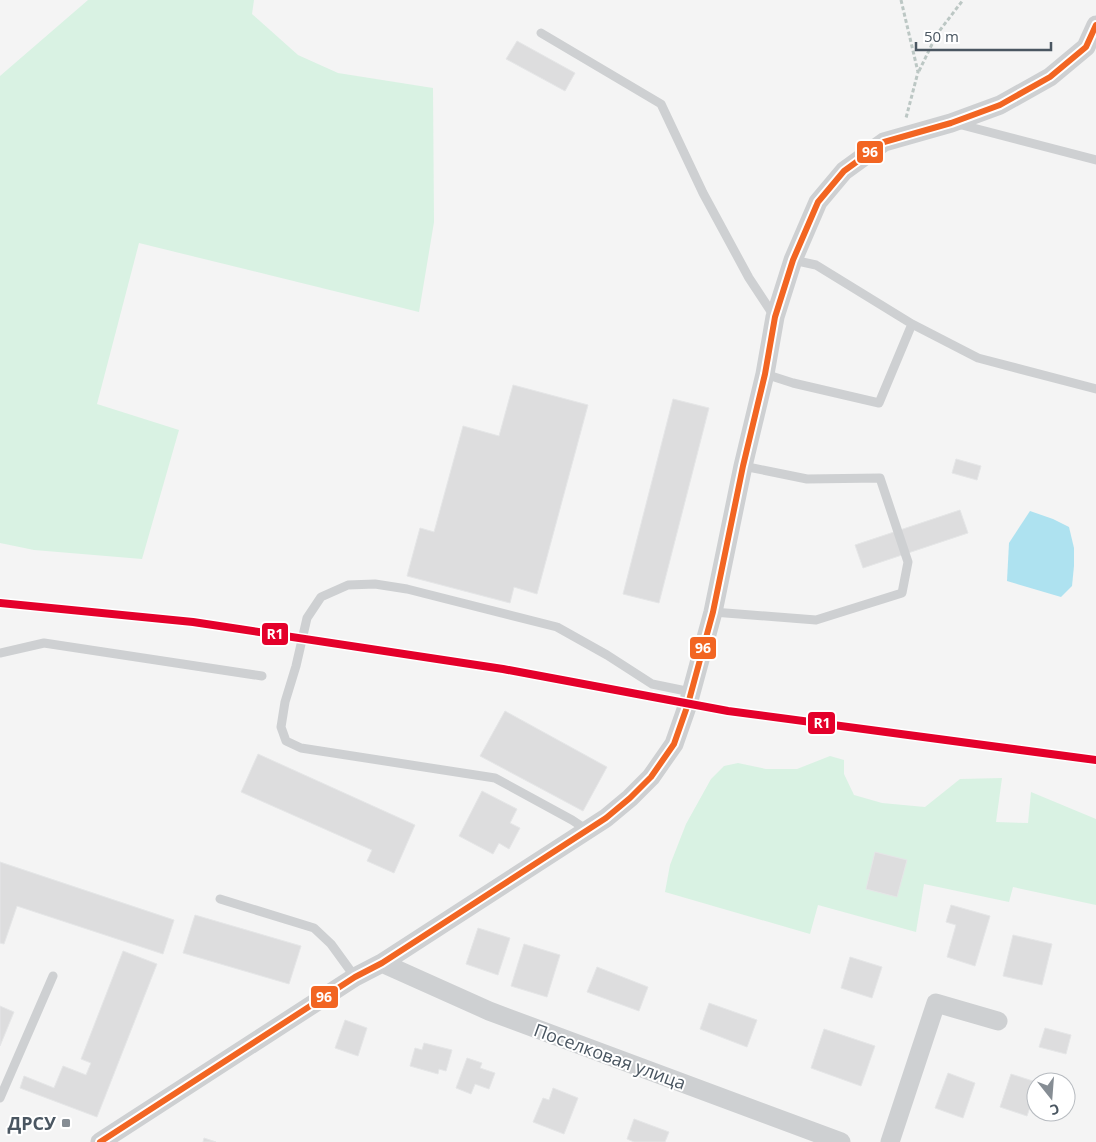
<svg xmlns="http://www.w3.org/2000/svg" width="1096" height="1142" font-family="'Open Sans',sans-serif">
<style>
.green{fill:#d9f2e3}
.water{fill:#aee2f0}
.building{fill:#ddddde;stroke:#e5e6e7}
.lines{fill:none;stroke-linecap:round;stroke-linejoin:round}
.path{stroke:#bcc7c4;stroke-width:3;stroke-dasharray:4 2.5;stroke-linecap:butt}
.lane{stroke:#ced0d2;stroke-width:9}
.street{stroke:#ced0d2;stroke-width:19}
.bus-1-casing{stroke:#fff;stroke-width:10}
.bus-1{stroke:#f26522;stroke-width:6}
.rail-1-casing{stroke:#fff;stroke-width:11}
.rail-1{stroke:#e4002b;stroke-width:8}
.poi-dot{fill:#868d94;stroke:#fff;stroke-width:2}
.labels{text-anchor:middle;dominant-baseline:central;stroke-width:4;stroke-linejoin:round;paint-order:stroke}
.street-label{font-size:18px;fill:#4a5661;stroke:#fff}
.poi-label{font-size:18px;font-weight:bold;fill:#4a5661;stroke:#fff;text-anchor:end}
.line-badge{stroke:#fff;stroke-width:2}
.badge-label{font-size:14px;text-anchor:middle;font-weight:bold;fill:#fff}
</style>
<rect width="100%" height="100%" fill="#f4f4f4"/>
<path class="green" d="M 88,0 L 254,0 L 252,14 L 298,55 L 338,73 L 433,88 L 434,222 L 419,312 L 139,243 L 97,404 L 179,430 L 142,559 L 34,550 L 0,543 L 0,76 Z
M 830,756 L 844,760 L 844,774 L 854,795 L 882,803 L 925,807 L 960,779 L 1002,778 L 996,822 L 1028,823 L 1031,792 L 1096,819 L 1096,905 L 1013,887 L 1009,902 L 924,884 L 916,932 L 818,905 L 810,934 L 665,892 L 670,865 L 686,824 L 711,779 L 724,766 L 738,763 L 766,769 L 797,769 Z"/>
<path class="water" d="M 1030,511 L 1053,519 L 1069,527 L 1074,548 L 1074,566 L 1072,586 L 1061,597 L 1007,581 L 1009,543 Z"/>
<path class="building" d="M 517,41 L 575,73 L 565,91 L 506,59 Z
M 513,385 L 588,405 L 537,594 L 514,587 L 510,603 L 407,576 L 420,528 L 434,532 L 463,426 L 499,436 Z
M 673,399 L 709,408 L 659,603 L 623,594 Z
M 956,459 L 981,466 L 977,480 L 952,473 Z
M 960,510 L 968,533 L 863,568 L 855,545 Z
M 505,711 L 607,767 L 583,811 L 480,756 Z
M 258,754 L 415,825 L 394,873 L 367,861 L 372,850 L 241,792 Z
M 482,791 L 517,809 L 510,823 L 520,828 L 509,849 L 499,843 L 493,854 L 459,836 Z
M 875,852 L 907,860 L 897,897 L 866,889 Z
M 0,862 L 174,920 L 163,954 L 17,906 L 4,944 L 0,943 Z
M 951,905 L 990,916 L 975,966 L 947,957 L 956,925 L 946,922 Z
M 195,915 L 301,946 L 289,984 L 183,953 Z
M 478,928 L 510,938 L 498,975 L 466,964 Z
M 1013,935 L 1052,944 L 1042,985 L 1003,976 Z
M 524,944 L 560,955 L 547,997 L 511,986 Z
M 123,951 L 157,964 L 97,1117 L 20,1088 L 24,1076 L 54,1088 L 63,1066 L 86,1075 L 91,1063 L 81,1059 Z
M 850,957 L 882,967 L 872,998 L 841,988 Z
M 597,967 L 648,987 L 639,1011 L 587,992 Z
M 709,1003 L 757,1020 L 747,1047 L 700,1029 Z
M 0,1006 L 14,1012 L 0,1046 Z
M 345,1020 L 367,1028 L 358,1056 L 335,1048 Z
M 1045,1028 L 1071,1035 L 1066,1054 L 1039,1047 Z
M 824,1029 L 875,1046 L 861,1086 L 811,1068 Z
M 424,1043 L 452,1050 L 446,1071 L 439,1069 L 438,1074 L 410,1066 L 415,1048 L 422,1050 Z
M 467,1058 L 482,1063 L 480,1068 L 495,1073 L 489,1089 L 475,1084 L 471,1094 L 456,1088 Z
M 948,1073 L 975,1083 L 963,1118 L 935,1108 Z
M 1011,1074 L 1036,1082 L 1036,1089 L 1027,1116 L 1000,1107 Z
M 553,1088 L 578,1098 L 564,1134 L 533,1122 L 543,1098 L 549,1100 Z
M 634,1119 L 669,1132 L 665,1142 L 634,1142 L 627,1139 Z
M 204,1138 L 216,1142 L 203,1142 Z"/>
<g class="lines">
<path class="path" d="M 901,0 L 918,72 L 906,118
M 919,71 L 937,34 L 963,0"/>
<path class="lane" d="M 541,33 L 661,104 L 703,193 L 749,278 L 774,316
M 958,124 L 1096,160
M 912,324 L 978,358 L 1096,389
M 765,374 L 793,383 L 879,403 L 912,324 L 816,265 L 793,260
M 713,612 L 816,620 L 902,593 L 908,562 L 880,478 L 807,479 L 743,466
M 0,653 L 44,643 L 262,676
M 587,830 L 572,820 L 495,778 L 301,748 L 286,741 L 281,727 L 285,702 L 296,666 L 307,618 L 321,597 L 348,585 L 375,584 L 407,589 L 557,627 L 607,655 L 652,684 L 691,692
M 220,899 L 314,928 L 331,944 L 355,977
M 0,1098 L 53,976"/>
<path class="street" d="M 382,963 L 489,1011 L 841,1142
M 100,1142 L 355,977 L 382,963 L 606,818 L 630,798 L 651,777 L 674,744 L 688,704 L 713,612 L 743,466 L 765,374 L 775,317 L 793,260 L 818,202 L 844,171 L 884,142 L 951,123 L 1000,105 L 1050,77 L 1086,47 L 1096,25
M 890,1142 L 936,1003 L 998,1021"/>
<g class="bus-1-casing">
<path id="bus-1" d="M 100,1142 L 355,977 L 382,963 L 606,818 L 630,798 L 651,777 L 674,744 L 688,704 L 713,612 L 743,466 L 765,374 L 775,317 L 793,260 L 818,202 L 844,171 L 884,142 L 951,123 L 1000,105 L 1050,77 L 1086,47 L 1096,25"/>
</g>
<use href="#bus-1" class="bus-1"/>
<g class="rail-1-casing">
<path id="rail-1" d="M 0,603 L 193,622 L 503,669 L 728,711 L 1096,760"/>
</g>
<use href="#rail-1" class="rail-1"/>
</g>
<rect class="poi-dot" x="61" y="1118" width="10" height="10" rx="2.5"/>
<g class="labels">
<g class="street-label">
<text transform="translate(610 1056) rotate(20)">Поселковая улица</text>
</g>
<g class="poi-label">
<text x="56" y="1123">ДРСУ</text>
</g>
</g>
<g class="line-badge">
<rect x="856" y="140" width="28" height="24" rx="5" fill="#f26522"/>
<rect x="261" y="622" width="28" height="24" rx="5" fill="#e4002b"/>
<rect x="689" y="636" width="28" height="24" rx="5" fill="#f26522"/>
<rect x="807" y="711" width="29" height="24" rx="5" fill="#e4002b"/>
<rect x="310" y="985" width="29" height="24" rx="5" fill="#f26522"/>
</g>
<g class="badge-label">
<text x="870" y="157">96</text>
<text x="275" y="639">R1</text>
<text x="703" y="653">96</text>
<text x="822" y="728">R1</text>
<text x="324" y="1002">96</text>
</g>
<g transform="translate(1051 1097) rotate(163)"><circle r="24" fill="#ffffff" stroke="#b7bbc0"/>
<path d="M0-4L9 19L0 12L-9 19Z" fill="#868d94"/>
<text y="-8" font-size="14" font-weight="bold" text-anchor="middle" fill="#4a5661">С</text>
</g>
<path d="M916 42v8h135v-8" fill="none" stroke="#4a5661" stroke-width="2.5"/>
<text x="924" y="42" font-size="15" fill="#4a5661" stroke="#ffffff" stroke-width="4" paint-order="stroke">50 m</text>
</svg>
